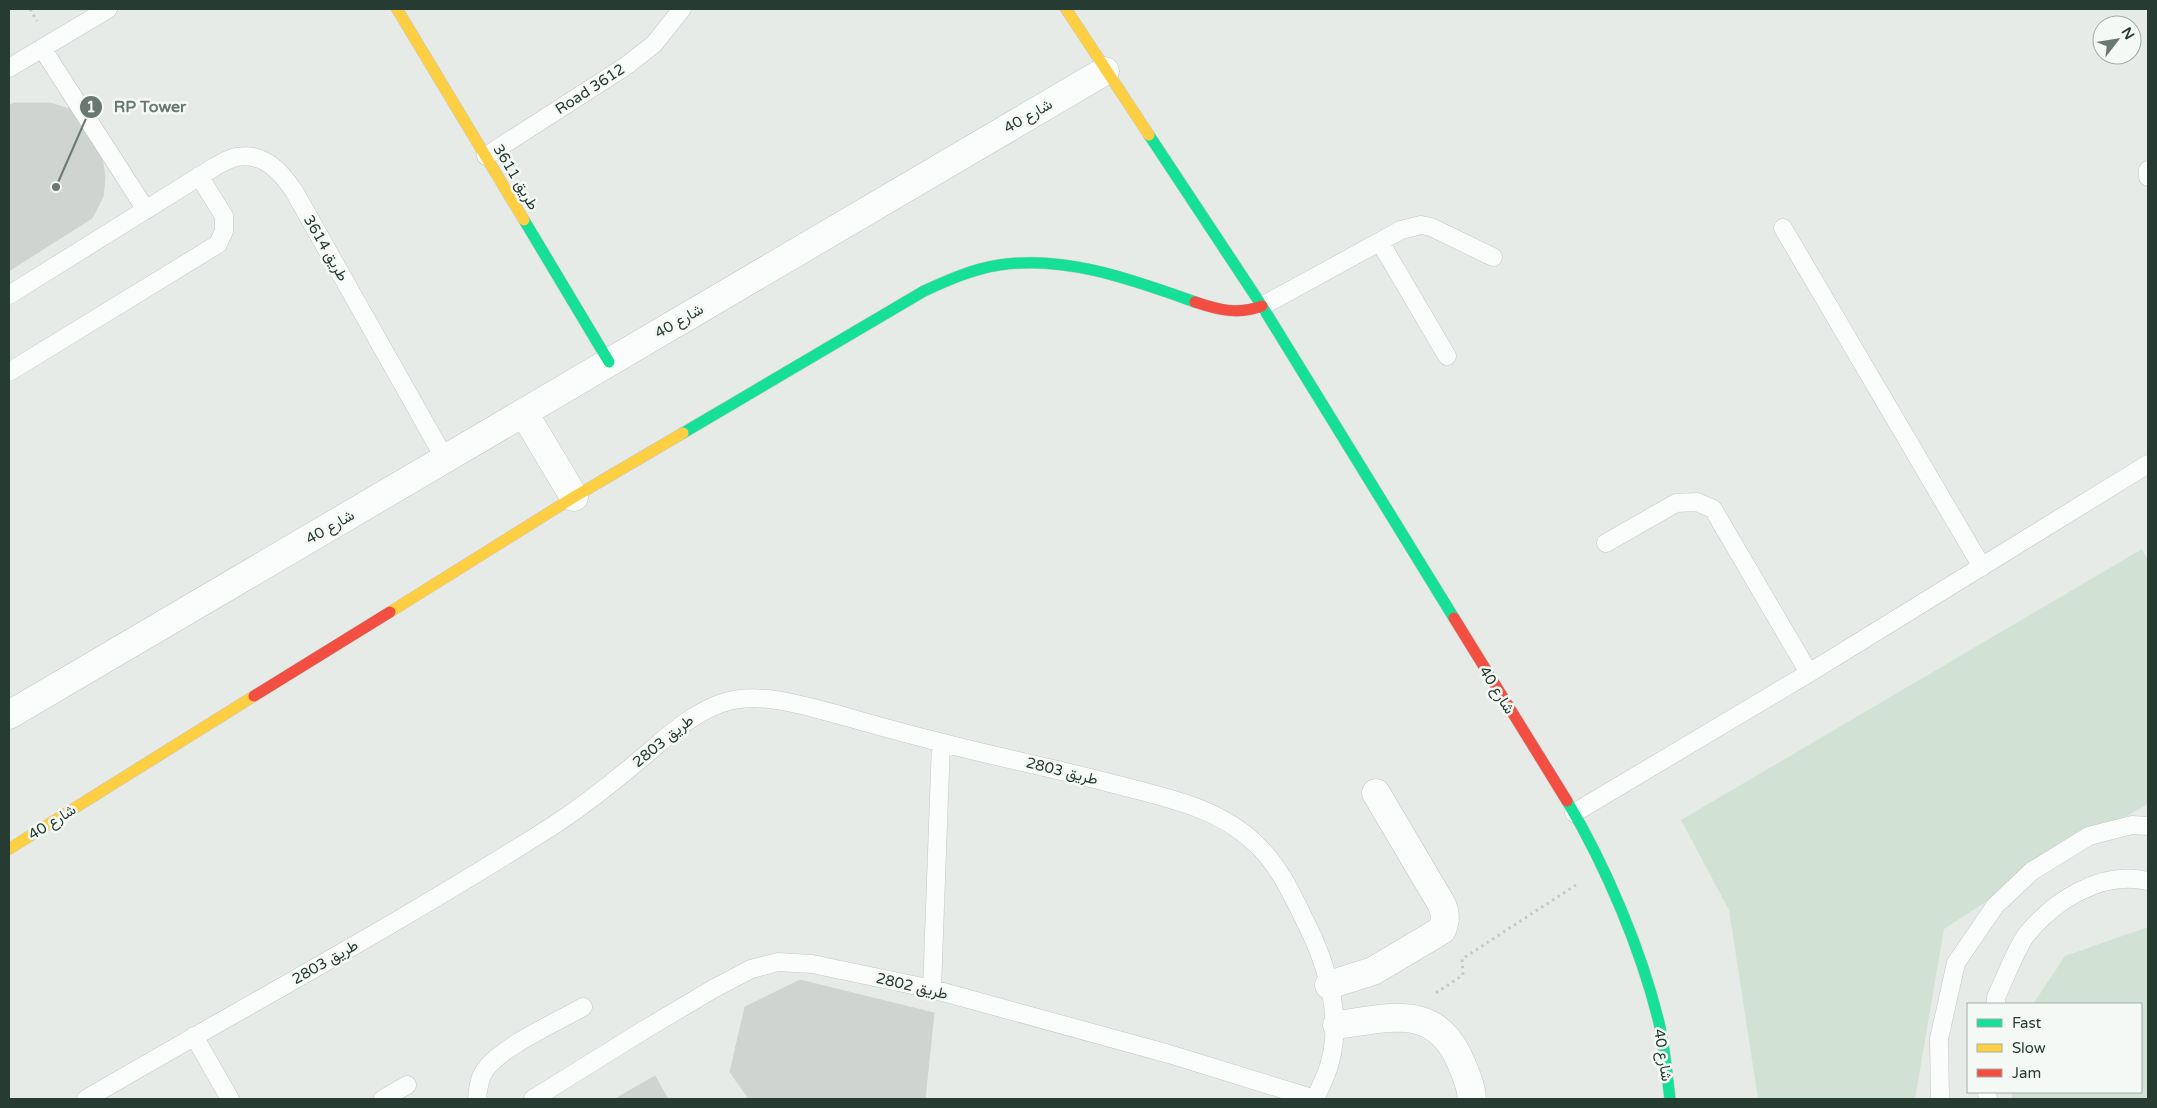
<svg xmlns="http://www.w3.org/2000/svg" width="2157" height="1108" font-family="'Varela Round',Vazirmatn,sans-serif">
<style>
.green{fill:#d1e2d4}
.building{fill:#cfd4d1;stroke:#cfd4d1}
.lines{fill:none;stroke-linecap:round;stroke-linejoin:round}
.lane-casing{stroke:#c3c8c5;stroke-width:19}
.street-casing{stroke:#c3c8c5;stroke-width:29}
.fast-casing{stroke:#c3c9c6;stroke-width:12}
.slow-casing{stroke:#c3c9c6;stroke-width:12}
.jam-casing{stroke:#c3c9c6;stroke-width:12}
.path{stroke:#c3cac6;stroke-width:3;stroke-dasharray:2.5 4;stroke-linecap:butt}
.lane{stroke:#fbfcfc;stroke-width:18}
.street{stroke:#fbfcfc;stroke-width:28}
.fast{stroke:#16e098;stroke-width:11}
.slow{stroke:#ffcf43;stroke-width:11}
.jam{stroke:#f24e42;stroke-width:11}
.labels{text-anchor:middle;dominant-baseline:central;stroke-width:5;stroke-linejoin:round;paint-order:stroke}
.street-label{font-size:15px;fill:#263c33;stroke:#f5f9f6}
.leader{fill:none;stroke:#697972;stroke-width:2}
.callout-dot{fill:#697972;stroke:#f5f9f6;stroke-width:2}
.mark-label{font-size:15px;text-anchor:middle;font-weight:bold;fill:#fff}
.callout-label{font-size:16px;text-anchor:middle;font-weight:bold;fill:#697972;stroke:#f5f9f6;stroke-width:5;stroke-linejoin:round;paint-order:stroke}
</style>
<rect width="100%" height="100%" fill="#e6ebe8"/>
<path class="green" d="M 2142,549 L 2148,560 L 2148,804 L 2069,848 L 1944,929 L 1915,1099 L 1758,1099 L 1729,910 L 1681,820 Z
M 2148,927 L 2148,1099 L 2012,1099 L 2012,1092 L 2141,1092 L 2141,1004 L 2033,1004 L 2065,956 Z"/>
<path class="building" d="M 14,103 L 50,103 L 73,110 L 102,156 L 105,178 L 103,197 L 92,218 L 9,271 L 9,106 Z
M 800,980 L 934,1013 L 925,1099 L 749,1099 L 730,1072 L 745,1007 Z
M 655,1076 L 668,1099 L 615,1099 Z"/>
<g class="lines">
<g class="lane-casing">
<path id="lane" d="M 42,48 L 146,210
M 9,68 L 108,9
M 486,156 L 626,66 L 654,44 L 682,9
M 2148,170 L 2148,177
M 1783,228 L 1982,567
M 1380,242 L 1447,356
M 9,295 L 216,166 C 222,163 230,158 237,157 C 264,152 281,172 294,191 L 445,459
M 1262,306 L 1401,230 L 1421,225 L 1431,227 L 1493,257
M 9,372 L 218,244 L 224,231 L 224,216 L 199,176
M 1606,543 L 1676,503 L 1697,502 L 1713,509 L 1809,673
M 1574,813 L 1809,673 L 2148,464
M 932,989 L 941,743
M 1996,1004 L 1996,997 C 2004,981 2017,946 2027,934 C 2055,900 2102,870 2148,881
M 194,1036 L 230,1099
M 1987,1092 L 1988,1099
M 86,1099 C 242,1008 402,922 554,825 C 583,806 611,784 637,762 C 664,740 688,715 722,703 C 761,690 808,707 847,717 C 877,726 908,734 939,742 C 996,757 1053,768 1110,783 C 1164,797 1222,807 1261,849 C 1283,872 1296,903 1310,931 C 1329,972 1342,1018 1330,1062 C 1327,1075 1320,1087 1315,1099
M 383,1099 L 407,1085
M 477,1099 C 478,1089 479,1078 485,1070 C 502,1046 557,1022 583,1007
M 533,1099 L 644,1030 L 713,989 L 751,969 L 778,962 L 812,964 L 932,989 L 1169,1054 L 1315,1099
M 1940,1099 L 1939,1039 L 1956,963 L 1995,906 L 2032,871 L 2089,836 L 2132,825 L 2148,826"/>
</g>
<g class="street-casing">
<path id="street" d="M 524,413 L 574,497
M 9,715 L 1105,71
M 1329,985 L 1373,971 L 1442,930 C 1446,919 1446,913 1441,903 L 1376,793
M 1337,1025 C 1385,1019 1432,1002 1458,1056 C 1464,1069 1471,1084 1472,1099"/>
</g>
<g class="fast-casing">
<path id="fast" d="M 1149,135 L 1262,306 L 1454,618
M 524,220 L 609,362
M 683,433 L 924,291 C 948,280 973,269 999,265 C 1066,255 1133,280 1195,302
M 1567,801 C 1606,866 1643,954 1660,1027 C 1665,1051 1667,1075 1670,1099"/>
</g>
<g class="slow-casing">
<path id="slow" d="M 397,9 L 524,220
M 1066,9 L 1149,135
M 390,612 L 574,497 L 683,433
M 9,849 L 254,696"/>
</g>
<g class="jam-casing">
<path id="jam" d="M 1195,302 C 1219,310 1238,315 1262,306
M 1454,618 L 1567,801
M 254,696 L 390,612"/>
</g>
<path class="path" d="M 30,9 L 37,21
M 1436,993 L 1463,975 L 1462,959 L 1576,885"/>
<use href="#lane" class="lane"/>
<use href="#street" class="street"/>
<use href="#fast" class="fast"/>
<use href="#slow" class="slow"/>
<use href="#jam" class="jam"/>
</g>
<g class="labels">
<g class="street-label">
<text transform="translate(590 89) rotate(-33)">Road 3612</text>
<text transform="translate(1028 116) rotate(-30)">شارع 40</text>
<text transform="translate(516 177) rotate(59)">طريق 3611</text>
<text transform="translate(326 248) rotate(60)">طريق 3614</text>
<text transform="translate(679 321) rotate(-30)">شارع 40</text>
<text transform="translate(330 527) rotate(-30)">شارع 40</text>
<text transform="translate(1497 690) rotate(58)">شارع 40</text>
<text transform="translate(663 741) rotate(-39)">طريق 2803</text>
<text transform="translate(1062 771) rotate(14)">طريق 2803</text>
<text transform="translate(52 822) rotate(-32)">شارع 40</text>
<text transform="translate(325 962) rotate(-30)">طريق 2803</text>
<text transform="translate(912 986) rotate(13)">طريق 2802</text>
<text transform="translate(1663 1055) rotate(81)">شارع 40</text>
</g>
</g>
<path class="leader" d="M56 187L91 107"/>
<g class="callout-dot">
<circle cx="56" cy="187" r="5"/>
<circle cx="91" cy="107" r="12"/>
</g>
<g class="mark-label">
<text x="91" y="112">1</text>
</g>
<g class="callout-label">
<text x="150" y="112">RP Tower</text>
</g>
<rect width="2157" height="1108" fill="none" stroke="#263c33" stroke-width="20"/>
<rect x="1967" y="1003" width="175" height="90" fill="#f5f9f6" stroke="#a2ada8"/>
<rect x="1977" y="1019" width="25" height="8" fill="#16e098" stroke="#a2ada8"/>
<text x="2012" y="1028" font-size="15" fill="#263c33">Fast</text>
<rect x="1977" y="1044" width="25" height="8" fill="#ffcf43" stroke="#a2ada8"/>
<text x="2012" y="1053" font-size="15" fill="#263c33">Slow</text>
<rect x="1977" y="1069" width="25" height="8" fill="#f24e42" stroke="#a2ada8"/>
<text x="2012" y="1078" font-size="15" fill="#263c33">Jam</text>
<g transform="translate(2117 40) rotate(59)"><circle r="24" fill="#f5f9f6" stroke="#a2ada8"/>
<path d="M0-4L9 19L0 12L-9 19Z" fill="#697972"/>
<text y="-8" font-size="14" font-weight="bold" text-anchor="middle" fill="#263c33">N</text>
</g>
</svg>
